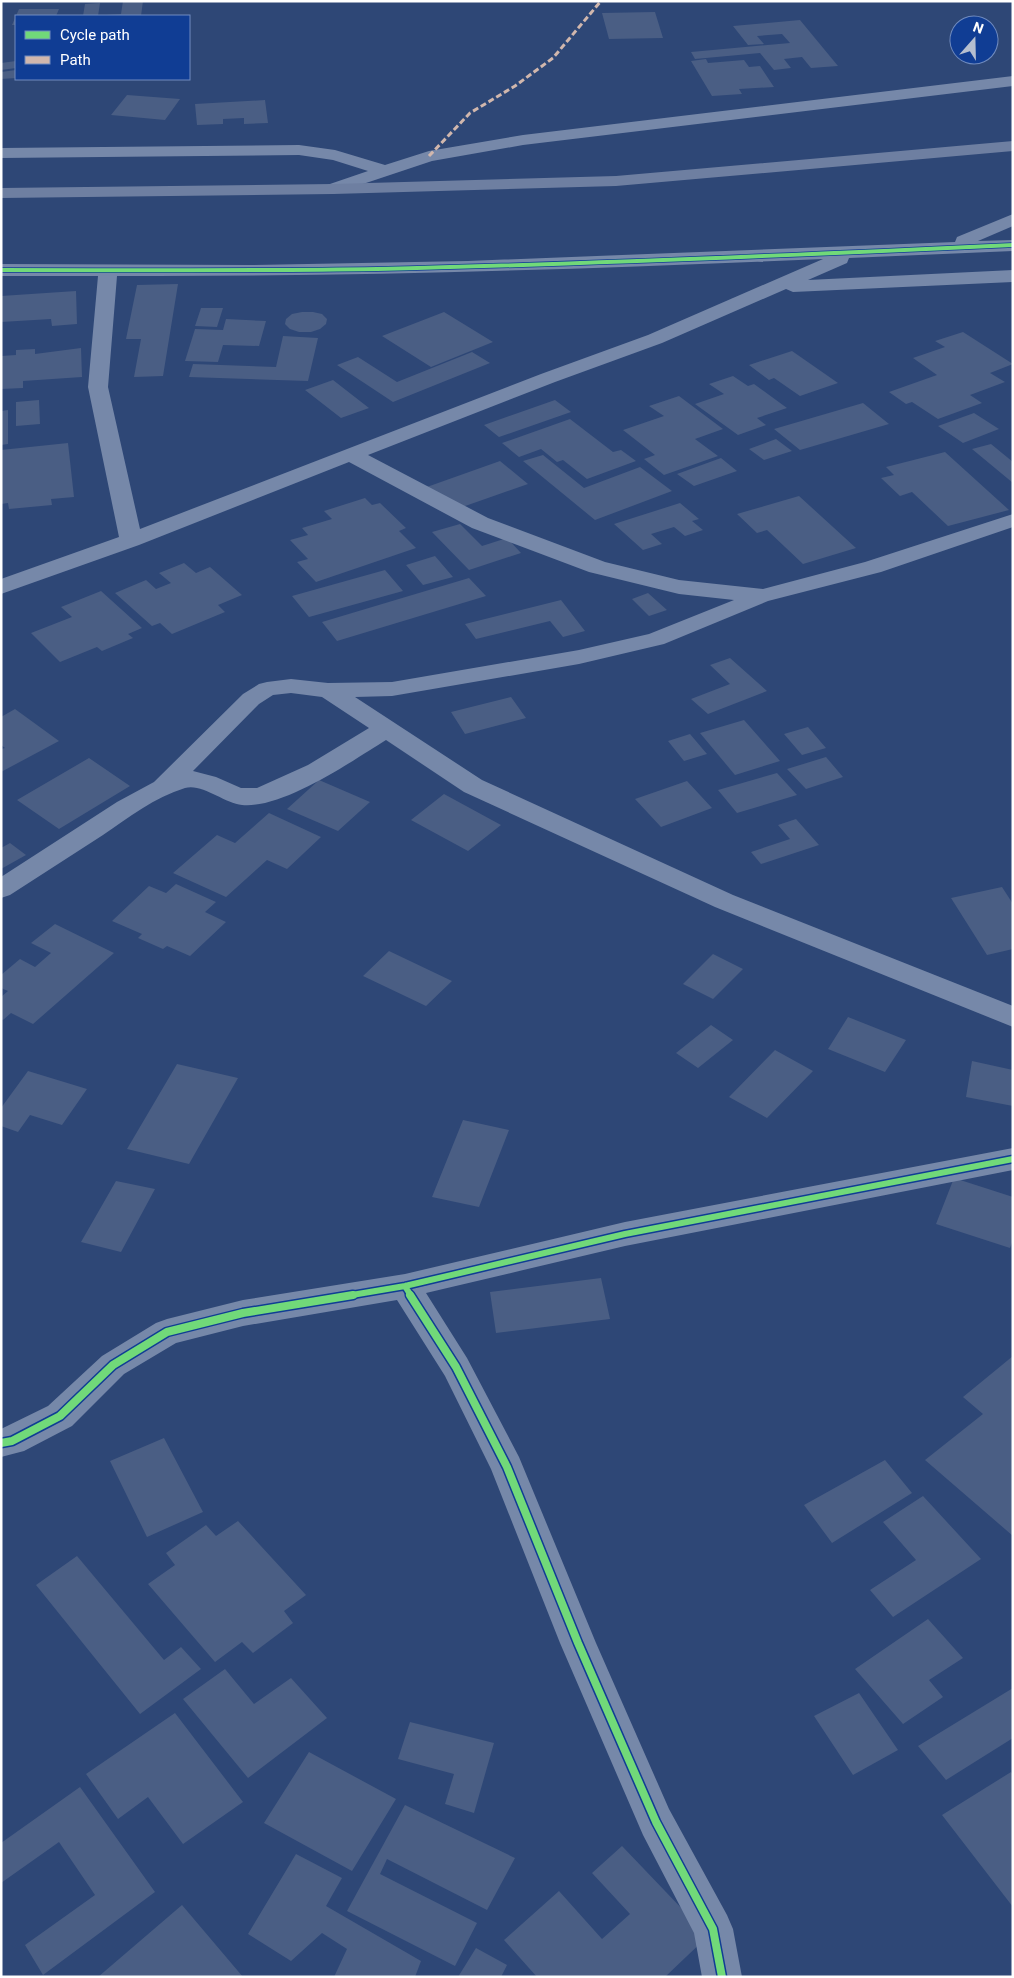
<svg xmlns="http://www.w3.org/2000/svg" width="1014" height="1978" font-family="Roboto,sans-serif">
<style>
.building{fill:#4a5e84}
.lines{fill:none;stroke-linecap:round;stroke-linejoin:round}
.minor{fill:#7688a9;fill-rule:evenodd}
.highway{fill:#6e7fa1;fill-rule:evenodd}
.quiet{stroke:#d1b7ad;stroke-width:3;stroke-dasharray:6 3;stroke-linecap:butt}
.cycleway-far2-casing{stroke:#103d94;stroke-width:5.5}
.cycleway-far1-casing{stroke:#103d94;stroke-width:9}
.cycleway-casing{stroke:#103d94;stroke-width:11}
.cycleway-far2{stroke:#71d979;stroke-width:4}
.cycleway-far1{stroke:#71d979;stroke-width:6}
.cycleway{stroke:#71d979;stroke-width:8}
</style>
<rect width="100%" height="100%" fill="#2e4776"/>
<path class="building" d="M 123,1 L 143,1 L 141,16 L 106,16 L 106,15 L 121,14 Z
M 100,3 L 98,16 L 83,16 L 85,4 Z
M 19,9 L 59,9 L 56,16 L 16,16 L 16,25 L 12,25 Z
M 655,12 L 663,38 L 609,39 L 602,13 Z
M 800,20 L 838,66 L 811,68 L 802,57 L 784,59 L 791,68 L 774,70 L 760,53 L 695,59 L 691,52 L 790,43 L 782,34 L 757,36 L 764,44 L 748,45 L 733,26 Z
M 706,59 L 708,63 L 744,60 L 749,67 L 760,66 L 774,87 L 739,89 L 742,94 L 712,96 L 691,61 Z
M 16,61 L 16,68 L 1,70 L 1,63 Z
M 16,70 L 16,78 L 1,79 L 1,72 Z
M 127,95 L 180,99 L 165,120 L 111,115 Z
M 265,100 L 268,123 L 244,124 L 244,118 L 223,119 L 223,124 L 197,125 L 195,104 Z
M 178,284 L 163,376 L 134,377 L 141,339 L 126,339 L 137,285 Z
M 76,291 L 77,324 L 52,326 L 51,319 L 1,322 L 1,296 Z
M 201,308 L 223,308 L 217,327 L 195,326 Z
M 302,312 L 313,312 L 322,314 L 327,319 L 326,324 L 320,329 L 311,332 L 299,332 L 290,329 L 285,324 L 286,319 L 292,314 Z
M 444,312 L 493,342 L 431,367 L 382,336 Z
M 226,319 L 266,321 L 259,346 L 223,345 L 218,362 L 185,361 L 195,329 L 223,330 Z
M 963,332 L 1013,364 L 990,373 L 1005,382 L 970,395 L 982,403 L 938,419 L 912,402 L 906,404 L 889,392 L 937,375 L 913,358 L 945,347 L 935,341 Z
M 283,336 L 318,338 L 308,381 L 189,377 L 193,364 L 276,367 Z
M 81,348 L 82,377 L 23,381 L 23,388 L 1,389 L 1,356 L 16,355 L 16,350 L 35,349 L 35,354 Z
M 792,351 L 838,383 L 800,396 L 774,378 L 769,380 L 749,365 Z
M 472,352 L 490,363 L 393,402 L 337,365 L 358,357 L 397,382 Z
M 733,376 L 748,386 L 754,384 L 787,408 L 757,418 L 766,425 L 738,435 L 695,404 L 724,394 L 709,384 Z
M 333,380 L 369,408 L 341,418 L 305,390 Z
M 679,396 L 723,429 L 695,439 L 718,456 L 664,475 L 644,459 L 655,455 L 623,430 L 664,416 L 649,406 Z
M 39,400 L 40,424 L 16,426 L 16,402 Z
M 555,400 L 571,412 L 499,437 L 484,425 Z
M 863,403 L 889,424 L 800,450 L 774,429 Z
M 8,410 L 8,444 L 1,445 L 1,411 Z
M 974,413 L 999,429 L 963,443 L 938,426 Z
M 570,419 L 613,452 L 621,450 L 636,461 L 587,479 L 563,460 L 557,462 L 541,449 L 519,457 L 502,443 Z
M 776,439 L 792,451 L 764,460 L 749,449 Z
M 68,443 L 74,497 L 51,499 L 52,505 L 9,509 L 8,503 L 1,504 L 1,450 Z
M 991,444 L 1013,462 L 1013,483 L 972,449 Z
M 945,452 L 1009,510 L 948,526 L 912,492 L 900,496 L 881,478 L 894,475 L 886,467 Z
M 543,455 L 584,488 L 640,467 L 672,491 L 595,520 L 523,461 Z
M 721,458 L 737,471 L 694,486 L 677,474 Z
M 500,461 L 528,484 L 451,511 L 424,488 Z
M 799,496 L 856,548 L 803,564 L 767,530 L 757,533 L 737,514 Z
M 365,498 L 372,505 L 380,503 L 406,528 L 399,531 L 416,548 L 316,582 L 297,562 L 308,559 L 290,540 L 308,535 L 302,528 L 332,519 L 324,511 Z
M 680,503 L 699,519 L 692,521 L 703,530 L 685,536 L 674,527 L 651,534 L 662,544 L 643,550 L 614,524 Z
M 460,524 L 482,546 L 507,538 L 521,553 L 469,570 L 432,532 Z
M 435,556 L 453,577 L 423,585 L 406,565 Z
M 184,563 L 196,573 L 210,567 L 242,595 L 218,605 L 225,612 L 172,634 L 160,623 L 152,626 L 115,593 L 146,580 L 156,589 L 171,583 L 159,573 Z
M 385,570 L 403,591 L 309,617 L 292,596 Z
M 469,578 L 486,596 L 337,641 L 322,622 Z
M 101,591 L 142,628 L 128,634 L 133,638 L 102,651 L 97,647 L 60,662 L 31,633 L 72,617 L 61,607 Z
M 648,593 L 667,610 L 649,616 L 632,599 Z
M 561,600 L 585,631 L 563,637 L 550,621 L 476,639 L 465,624 Z
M 730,658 L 767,691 L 708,714 L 691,699 L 730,684 L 710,665 Z
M 511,697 L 526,718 L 465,734 L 451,712 Z
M 15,709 L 59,741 L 1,772 L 1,749 L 5,748 L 1,745 L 1,717 Z
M 744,720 L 780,761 L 735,775 L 700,733 Z
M 808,727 L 826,748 L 802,755 L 784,734 Z
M 690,734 L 707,754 L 684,761 L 668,741 Z
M 826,757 L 843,777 L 806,789 L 787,769 Z
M 89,758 L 130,786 L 59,829 L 17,800 Z
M 777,773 L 797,795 L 737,813 L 718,790 Z
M 319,780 L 370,802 L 338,831 L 287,809 Z
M 687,781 L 712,808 L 661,827 L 635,799 Z
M 444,794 L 501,825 L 468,851 L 411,820 Z
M 269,813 L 321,837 L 287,869 L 267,860 L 226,897 L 173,873 L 217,835 L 235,843 Z
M 796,819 L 819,845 L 761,864 L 751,852 L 790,839 L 778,825 Z
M 10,843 L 26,855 L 1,869 L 1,848 Z
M 176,884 L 216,902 L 205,912 L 226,922 L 190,956 L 167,946 L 163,949 L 138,938 L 142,934 L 112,921 L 149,886 L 166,893 Z
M 1002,887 L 1013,904 L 1013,949 L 987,955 L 951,898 Z
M 55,924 L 114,953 L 33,1024 L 11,1013 L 3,1020 L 1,1019 L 1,997 L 8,991 L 1,988 L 1,975 L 20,959 L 35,967 L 51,953 L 31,943 Z
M 389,951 L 452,981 L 426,1006 L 363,976 Z
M 713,954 L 743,969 L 713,999 L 683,984 Z
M 848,1017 L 906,1040 L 885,1072 L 828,1049 Z
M 711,1025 L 733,1040 L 698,1068 L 676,1053 Z
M 775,1050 L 813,1071 L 767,1118 L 729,1097 Z
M 972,1061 L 1013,1070 L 1013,1106 L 966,1097 Z
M 177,1064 L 238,1078 L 189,1164 L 127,1149 Z
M 28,1071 L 87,1089 L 62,1125 L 30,1115 L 18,1132 L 1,1126 L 1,1108 Z
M 463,1120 L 509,1130 L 479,1207 L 432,1197 Z
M 954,1178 L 1013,1197 L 1013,1240 L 1010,1248 L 936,1224 Z
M 116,1181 L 155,1189 L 121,1252 L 81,1242 Z
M 601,1278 L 610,1319 L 496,1333 L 490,1292 Z
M 1013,1356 L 1013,1536 L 925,1460 L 983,1414 L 963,1397 Z
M 164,1438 L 203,1512 L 147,1537 L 110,1461 Z
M 885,1460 L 912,1493 L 832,1543 L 804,1505 Z
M 923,1496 L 981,1559 L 893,1617 L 870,1590 L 916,1560 L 883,1522 Z
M 238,1521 L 306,1595 L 284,1611 L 293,1623 L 253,1653 L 242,1642 L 215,1662 L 148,1584 L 175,1565 L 166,1553 L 206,1525 L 216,1536 Z
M 77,1556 L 164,1660 L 181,1647 L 201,1669 L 140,1714 L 36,1585 Z
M 928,1619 L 963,1658 L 929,1680 L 943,1697 L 903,1724 L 855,1669 Z
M 225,1669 L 254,1704 L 291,1678 L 327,1718 L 248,1778 L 183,1699 Z
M 1013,1688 L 1013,1738 L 946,1780 L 918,1746 Z
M 859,1693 L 898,1750 L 853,1775 L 814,1716 Z
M 175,1713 L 243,1802 L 183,1844 L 148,1797 L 118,1819 L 86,1774 Z
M 410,1722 L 494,1743 L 474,1813 L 445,1804 L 454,1774 L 398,1759 Z
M 309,1752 L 396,1799 L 352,1871 L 264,1823 Z
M 1011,1772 L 1013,1775 L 1013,1907 L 942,1815 Z
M 80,1787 L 155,1892 L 43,1975 L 25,1945 L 95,1895 L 59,1842 L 1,1883 L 1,1843 Z
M 405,1805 L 515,1858 L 487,1910 L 387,1859 L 380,1874 L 477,1923 L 455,1966 L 347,1911 Z
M 622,1846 L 708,1936 L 665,1977 L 537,1977 L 504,1940 L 559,1891 L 602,1939 L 630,1914 L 592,1873 Z
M 296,1854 L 342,1878 L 326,1906 L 421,1961 L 415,1977 L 334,1977 L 347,1949 L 322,1933 L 291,1961 L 248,1934 Z
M 182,1905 L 243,1977 L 98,1977 Z
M 476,1948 L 507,1965 L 501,1977 L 458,1977 Z"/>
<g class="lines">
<path class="minor" d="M 1013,76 L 1013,86 L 523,145 L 432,161 L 333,194 L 327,193 L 324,189 L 327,185 L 368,171 L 333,160 L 299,155 L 1,158 L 1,148 L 299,145 L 335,150 L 385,165 L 429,151 L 523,135 Z
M 1013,214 L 1013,226 L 978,241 L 1013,240 L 1013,251 L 849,258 L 847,263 L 808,280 L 1013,270 L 1013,282 L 793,292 L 786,289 L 662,343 L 555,382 L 368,455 L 488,518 L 605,562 L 679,580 L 763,589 L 865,562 L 1013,514 L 1013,527 L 881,572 L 768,601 L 664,644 L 579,664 L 392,696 L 355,697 L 482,780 L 733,895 L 1013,1006 L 1013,1027 L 715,907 L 464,792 L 386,740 C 352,761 283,809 242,805 C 224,803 202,783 185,788 C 155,797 128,818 103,835 C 72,855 41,875 10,895 L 1,898 L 1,877 L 117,802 L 154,782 L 243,694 L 259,684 L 267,682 L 291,679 L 328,683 L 392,682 L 579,650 L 649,634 L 734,600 L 679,594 L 589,572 L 472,528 L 349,462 L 139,545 L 1,594 L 1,579 L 119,537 L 88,387 L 98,276 L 1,276 L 1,264 L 250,265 L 468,261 L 955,242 L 957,237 ZM 823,259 L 648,335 L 541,374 L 140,529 L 108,387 L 117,276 C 353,277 588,269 823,259 ZM 291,693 L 322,697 L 369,728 L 308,765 L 257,788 L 241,788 L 216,777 L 193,771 L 259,704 L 273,695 Z
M 1013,1148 L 1013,1170 L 625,1246 L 426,1293 L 467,1358 L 519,1457 L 596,1643 L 669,1809 L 727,1915 L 733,1929 L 742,1977 L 702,1977 L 694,1933 L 643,1835 L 560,1643 L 491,1469 L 445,1376 L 397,1300 L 243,1326 L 176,1343 L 124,1374 L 72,1426 L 24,1451 L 1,1457 L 1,1429 L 48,1406 L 102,1356 L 156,1323 L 167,1319 L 243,1300 L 405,1274 L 625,1222 Z"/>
<path class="highway" d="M 1013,141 L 1013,151 L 616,186 L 333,194 L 1,198 L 1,188 L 333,184 L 616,176 Z"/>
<path class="quiet" d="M 429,156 L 470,113 L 515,86 L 553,58 L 601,1"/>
<g class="cycleway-far2-casing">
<path id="cycleway-far2" d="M 1,270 C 127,270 252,271 377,269 C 589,264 801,255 1013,245"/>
</g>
<g class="cycleway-far1-casing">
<path id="cycleway-far1" d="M 405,1286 L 411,1296
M 346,1296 L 405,1286 L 625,1234 L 1013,1159"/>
</g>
<g class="cycleway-casing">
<path id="cycleway" d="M 410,1295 L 456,1367 L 507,1467 L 578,1643 L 656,1822 L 713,1929 L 722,1977
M 1,1443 L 12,1441 L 60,1416 L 113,1365 L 167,1332 L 243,1313 L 353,1295"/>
</g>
<use href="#cycleway-far2" class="cycleway-far2"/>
<use href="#cycleway-far1" class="cycleway-far1"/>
<use href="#cycleway" class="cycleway"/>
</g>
<rect width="1014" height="1978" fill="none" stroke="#ffffff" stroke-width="5"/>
<rect x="15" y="15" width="175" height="65" fill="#103d94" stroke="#708bbf"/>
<rect x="25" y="31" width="25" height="8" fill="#71d979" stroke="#708bbf"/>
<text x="60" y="40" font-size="15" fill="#ffffff">Cycle path</text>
<rect x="25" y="56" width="25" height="8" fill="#d1b7ad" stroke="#708bbf"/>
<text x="60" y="65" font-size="15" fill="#ffffff">Path</text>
<g transform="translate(974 40) rotate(20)"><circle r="24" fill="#103d94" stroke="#708bbf"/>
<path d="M0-4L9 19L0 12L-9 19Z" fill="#b6bfcf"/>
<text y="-8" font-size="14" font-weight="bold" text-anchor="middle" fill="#ffffff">N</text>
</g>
</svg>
